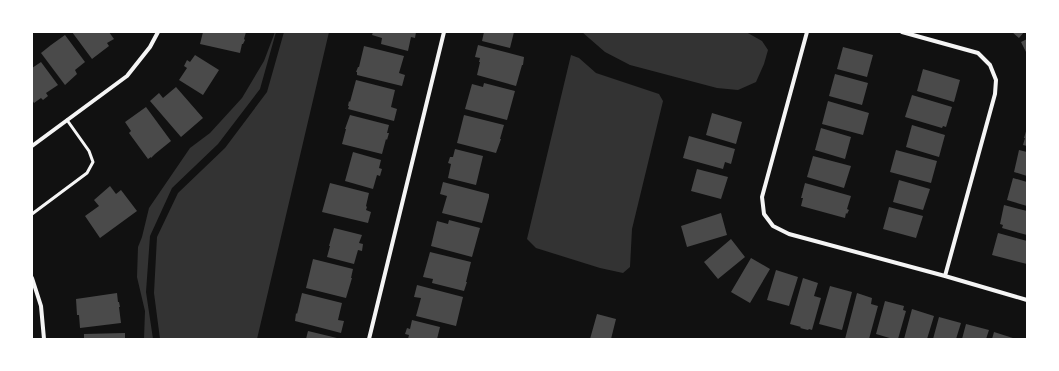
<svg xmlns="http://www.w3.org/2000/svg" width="1059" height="371" font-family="Rubik,sans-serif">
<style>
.water{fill:#333}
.building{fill:#4a4a4a}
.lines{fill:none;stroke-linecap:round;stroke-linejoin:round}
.service{stroke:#f5f5f5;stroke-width:3}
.minor{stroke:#f5f5f5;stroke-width:4}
</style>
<rect width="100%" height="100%" fill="#111"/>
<path class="water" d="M 275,32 L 276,32 L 260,89 L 218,144 L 172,188 L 150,236 L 146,292 L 153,339 L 144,339 L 145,311 L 137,277 L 138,247 L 142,237 L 149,208 L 190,148 L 210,133 L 242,98 L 264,61 Z
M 284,32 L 329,32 L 257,339 L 160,339 L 154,293 L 157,237 L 178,193 L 225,148 L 267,92 Z
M 582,32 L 746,32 L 762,41 L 768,50 L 764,64 L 756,82 L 738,90 L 717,88 L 630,65 L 605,52 Z
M 571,55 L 579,58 L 596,73 L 659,94 L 663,101 L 632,229 L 630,267 L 623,273 L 600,268 L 536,248 L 527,239 Z"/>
<path class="building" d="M 72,32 L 109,32 L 114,39 L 107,43 L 109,46 L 92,59 Z
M 203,32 L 246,32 L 244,39 L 245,40 L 243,44 L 242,44 L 240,53 L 200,44 Z
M 373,32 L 416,32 L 415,38 L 411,37 L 408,51 L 381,44 L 382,38 L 372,35 Z
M 484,32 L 514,32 L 510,48 L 482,41 Z
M 1012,32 L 1024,32 L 1019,38 Z
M 65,35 L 85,62 L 75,70 L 77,74 L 65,85 L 41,53 L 51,45 Z
M 1027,39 L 1027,54 L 1021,42 Z
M 478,45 L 524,57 L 523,65 L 522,65 L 516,86 L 477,75 L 480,62 L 479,62 L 480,58 L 475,57 Z
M 364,46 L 404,56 L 399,73 L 405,75 L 402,86 L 357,75 L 357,72 L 356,72 L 358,67 L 359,67 Z
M 843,47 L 873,55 L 867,77 L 837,69 Z
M 195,55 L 219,70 L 203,95 L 179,80 L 187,68 L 184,66 L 187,60 L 190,62 Z
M 41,62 L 58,85 L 46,93 L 48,96 L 43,100 L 41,98 L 34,103 L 32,100 L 32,68 Z
M 923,69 L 960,80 L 954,102 L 917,91 Z
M 835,74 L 868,83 L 862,105 L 829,96 Z
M 356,80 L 395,90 L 391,107 L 397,109 L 394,121 L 348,109 L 349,106 L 348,106 L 349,101 L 350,102 Z
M 484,83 L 515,91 L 507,120 L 465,109 L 472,84 L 483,87 Z
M 176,87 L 203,118 L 181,137 L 150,101 L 159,93 L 163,98 Z
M 912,95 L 952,107 L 946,127 L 943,126 L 942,128 L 905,117 Z
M 828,101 L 869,113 L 863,135 L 822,124 Z
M 146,107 L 171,141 L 155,154 L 151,158 L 151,157 L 148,159 L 129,133 L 131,131 L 125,122 Z
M 712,113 L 742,122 L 736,144 L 706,135 Z
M 350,115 L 389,125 L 387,133 L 389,133 L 387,140 L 386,139 L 382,154 L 342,144 L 346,129 L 345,129 Z
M 464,115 L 504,125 L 500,139 L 501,139 L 496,153 L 457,143 Z
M 912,125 L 945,135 L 939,157 L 906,147 Z
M 821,128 L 851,137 L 845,159 L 815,150 Z
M 1027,128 L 1027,146 L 1023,145 L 1025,138 L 1024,138 Z
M 689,136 L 735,149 L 731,164 L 725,162 L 723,169 L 683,158 Z
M 455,149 L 483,156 L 476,185 L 448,178 L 451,164 L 448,163 L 450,157 L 453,157 Z
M 896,150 L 937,161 L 931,183 L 890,172 Z
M 1019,150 L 1027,152 L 1027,176 L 1014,172 Z
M 353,152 L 381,160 L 379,168 L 382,169 L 380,176 L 377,175 L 373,189 L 345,181 Z
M 813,156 L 851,166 L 844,188 L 807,177 Z
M 697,169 L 728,177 L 721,199 L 691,191 Z
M 1013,178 L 1027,182 L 1027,206 L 1007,200 Z
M 899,180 L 930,189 L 923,210 L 893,202 Z
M 443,182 L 489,194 L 489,197 L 482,223 L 442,213 L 447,196 L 440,194 Z
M 330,183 L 369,193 L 366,206 L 367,207 L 366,210 L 371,212 L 368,223 L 322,212 Z
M 805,183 L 851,196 L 847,209 L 849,210 L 847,214 L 846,213 L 845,218 L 801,206 L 803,198 L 801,198 Z
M 110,186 L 116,194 L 121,190 L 137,211 L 100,238 L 85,216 L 99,206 L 94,200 Z
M 1004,205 L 1027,211 L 1027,235 L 1002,228 L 1003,225 L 1000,224 Z
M 889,207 L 923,216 L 916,238 L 883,229 Z
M 721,213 L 727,235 L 687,247 L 681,226 Z
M 449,220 L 480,228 L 472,257 L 431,246 L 437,221 L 448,224 Z
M 334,228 L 362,235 L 359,243 L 363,244 L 362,251 L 358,250 L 354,264 L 327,257 L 330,246 L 329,246 Z
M 998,233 L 1027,241 L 1027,264 L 992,255 Z
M 731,239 L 745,257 L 718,279 L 704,262 Z
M 430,252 L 471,262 L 466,282 L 467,282 L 464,291 L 432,283 L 433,279 L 423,277 Z
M 751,258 L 770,269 L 750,303 L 731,292 Z
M 313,259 L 353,269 L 351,278 L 352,278 L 346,298 L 306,288 Z
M 776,270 L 798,277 L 789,306 L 767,300 Z
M 803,278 L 818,283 L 814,296 L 821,298 L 812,330 L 809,329 L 808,330 L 800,328 L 801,327 L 790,324 Z
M 417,285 L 463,297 L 456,326 L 416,316 L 421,298 L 414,297 Z
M 830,286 L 852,292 L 842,330 L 819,324 Z
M 117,293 L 118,302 L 119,302 L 120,307 L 119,307 L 121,323 L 80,328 L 79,315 L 77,315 L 76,299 Z
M 302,293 L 342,303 L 338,320 L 344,321 L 341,333 L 295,321 L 296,313 L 297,314 Z
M 857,293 L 872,298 L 871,304 L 878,306 L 869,339 L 845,339 Z
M 885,301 L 904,306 L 903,310 L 906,311 L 898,339 L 893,339 L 876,334 Z
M 912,309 L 934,316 L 927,339 L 904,339 Z
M 597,314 L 616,319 L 611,339 L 590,339 Z
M 939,317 L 961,323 L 956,339 L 933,339 Z
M 412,320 L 440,327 L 437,339 L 408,339 L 409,335 L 405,334 L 407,328 L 410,329 Z
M 966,324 L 989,330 L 986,339 L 962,339 Z
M 308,331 L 337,338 L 336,339 L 306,339 Z
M 994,332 L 1016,339 L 992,339 Z
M 125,333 L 125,339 L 84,339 L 84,334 Z"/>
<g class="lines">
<path class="service" d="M 32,214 L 87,173 L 93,162 L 89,151 L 67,120"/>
<path class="minor" d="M 807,32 L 762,197 L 764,214 L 773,226 L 789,234 L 945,276 L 1027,300
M 902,32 L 978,53 L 990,65 L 996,80 L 995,94 L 945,276
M 32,146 L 127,76 L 150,47 L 158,32
M 32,278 L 41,306 L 44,339
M 369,339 L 444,32"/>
</g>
<rect width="1059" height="371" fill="none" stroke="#ffffff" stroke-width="66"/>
</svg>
